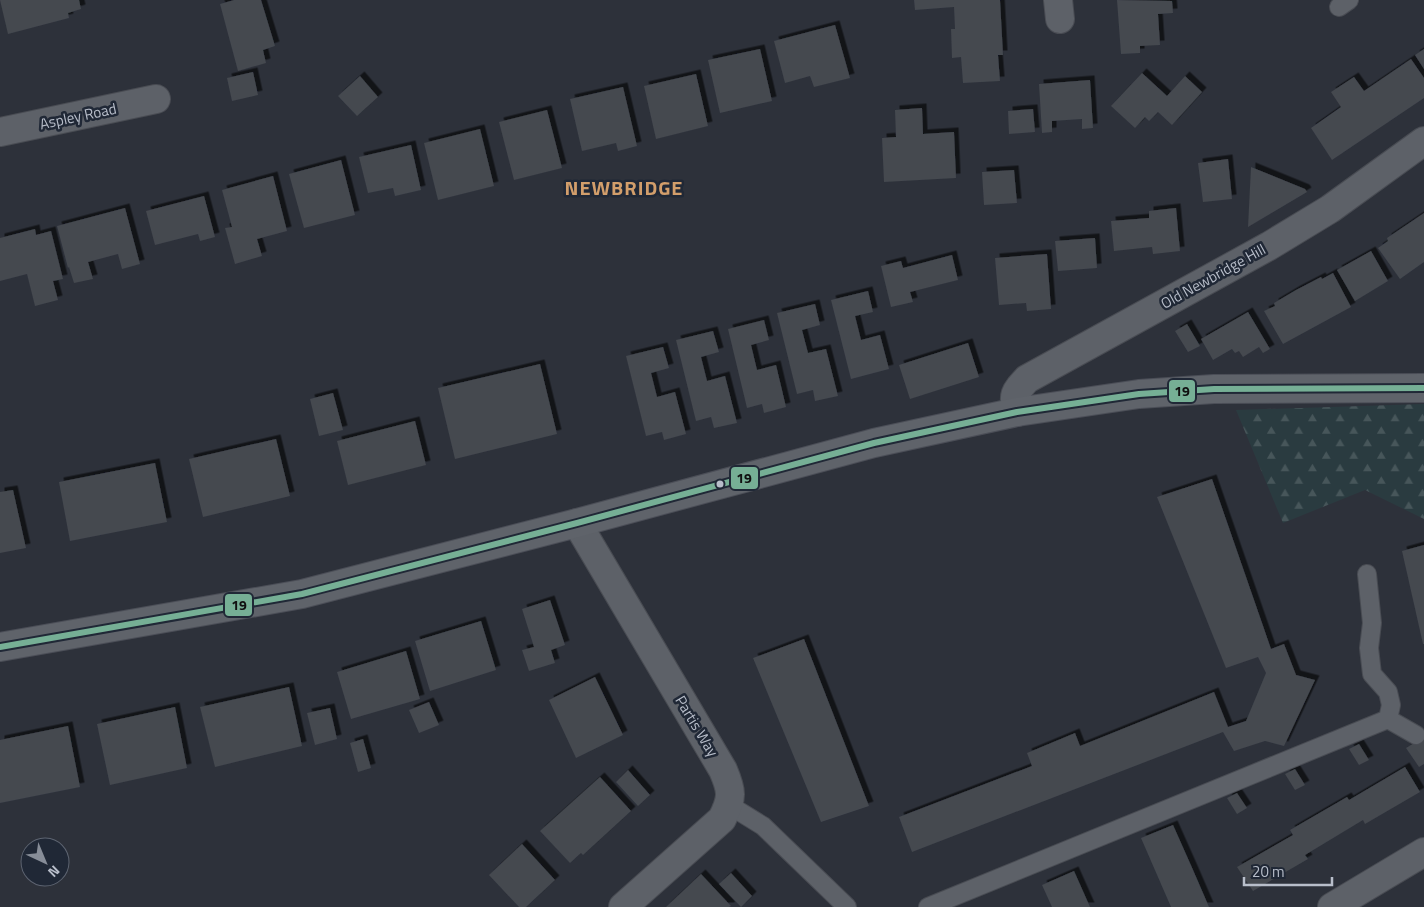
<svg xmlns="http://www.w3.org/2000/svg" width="1424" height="907" font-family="'Titillium Web',sans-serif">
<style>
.forest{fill:url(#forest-firs)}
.building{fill:#44484f;filter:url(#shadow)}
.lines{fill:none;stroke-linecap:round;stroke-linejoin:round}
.service-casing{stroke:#494c53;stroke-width:20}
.minor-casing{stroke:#494c53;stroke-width:30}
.primary-casing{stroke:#4b4e57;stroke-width:30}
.service{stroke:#5d6168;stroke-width:18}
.minor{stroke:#5d6168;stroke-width:28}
.primary{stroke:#5f636a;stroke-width:28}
.bus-1-casing{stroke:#202836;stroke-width:10}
.bus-1{stroke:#76af95;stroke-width:6}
.bus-dot{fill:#b8beca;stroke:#202836;stroke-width:2}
.labels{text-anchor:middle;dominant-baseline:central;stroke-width:5;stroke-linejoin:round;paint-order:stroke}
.street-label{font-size:15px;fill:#b8beca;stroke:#202836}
.district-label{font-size:20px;font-weight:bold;letter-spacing:1px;fill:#d29e6b;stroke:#202836}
.line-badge{stroke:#202836;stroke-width:2}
.pale-badge-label{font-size:14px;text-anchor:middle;font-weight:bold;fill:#111}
</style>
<defs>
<pattern id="forest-firs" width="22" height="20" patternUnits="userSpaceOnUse" patternTransform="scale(1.25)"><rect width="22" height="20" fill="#2a3b40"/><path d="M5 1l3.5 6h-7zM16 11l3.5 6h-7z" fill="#47565a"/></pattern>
<filter id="shadow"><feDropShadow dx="4.5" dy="-4.5" stdDeviation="0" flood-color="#0009"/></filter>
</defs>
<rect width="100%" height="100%" fill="#2d313a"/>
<path class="forest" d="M 1424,404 L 1424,519 L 1365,490 L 1283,523 L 1236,410 Z"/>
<path class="building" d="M 0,0 L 79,0 L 81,9 L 68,13 L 69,18 L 8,34 Z
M 234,0 L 261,0 L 275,46 L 263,50 L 266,63 L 238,71 L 220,4 Z
M 914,0 L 1000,0 L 1003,55 L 998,55 L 1000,81 L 963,83 L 961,57 L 952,58 L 951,29 L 955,29 L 954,7 L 915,10 Z
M 1117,0 L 1172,1 L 1173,13 L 1158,14 L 1160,45 L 1140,46 L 1140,53 L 1121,54 Z
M 835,25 L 850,78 L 814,87 L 810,76 L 785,83 L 774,41 Z
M 760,49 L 772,101 L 720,113 L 708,60 Z
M 1424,49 L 1424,69 L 1415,55 Z
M 1411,59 L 1424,78 L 1424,98 L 1332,160 L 1311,128 L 1341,107 L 1331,92 L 1354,77 L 1364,91 Z
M 253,72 L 258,95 L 232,101 L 227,78 Z
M 1142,73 L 1167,96 L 1185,76 L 1202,92 L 1172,125 L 1158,112 L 1149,121 L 1145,117 L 1135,128 L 1111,106 Z
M 696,74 L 708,126 L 656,139 L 644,86 Z
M 360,76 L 378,97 L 357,116 L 338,96 Z
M 1090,80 L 1093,128 L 1082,129 L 1082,119 L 1052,121 L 1052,132 L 1042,133 L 1039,84 Z
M 623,87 L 637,146 L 618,151 L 616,143 L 582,151 L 570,99 Z
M 922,108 L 923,134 L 954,132 L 956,178 L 884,182 L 882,138 L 896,137 L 895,110 Z
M 1033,109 L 1035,132 L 1009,134 L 1008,111 Z
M 547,110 L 562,168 L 514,180 L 499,122 Z
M 480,129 L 494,186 L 438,200 L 424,143 Z
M 411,145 L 421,190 L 395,196 L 393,188 L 368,193 L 359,157 Z
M 1228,159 L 1232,199 L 1203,202 L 1198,163 Z
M 341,160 L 355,215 L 304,228 L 289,174 Z
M 1251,167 L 1305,189 L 1307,192 L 1248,227 Z
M 1014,170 L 1017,203 L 984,205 L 982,172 Z
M 273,176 L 287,231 L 257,239 L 262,256 L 235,264 L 225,228 L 232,227 L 222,190 Z
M 204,196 L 215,237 L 200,241 L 198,234 L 155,245 L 146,211 Z
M 125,208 L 140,264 L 122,269 L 118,254 L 88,262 L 93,279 L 74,283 L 69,267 L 68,268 L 57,226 Z
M 1176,208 L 1180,251 L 1153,254 L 1152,247 L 1114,251 L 1111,221 L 1149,218 L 1149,211 Z
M 1424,213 L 1424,262 L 1400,279 L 1378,248 L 1388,241 L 1387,238 Z
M 35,229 L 36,235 L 51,231 L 63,279 L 53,281 L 58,300 L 35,306 L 27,274 L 0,281 L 0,238 Z
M 1095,238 L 1097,268 L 1058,271 L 1055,241 Z
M 1371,251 L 1388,281 L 1355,301 L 1337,270 Z
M 1047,254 L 1051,309 L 1027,311 L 1026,303 L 999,305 L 995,258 Z
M 952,255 L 958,280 L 910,292 L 913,302 L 891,307 L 881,266 L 901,261 L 903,268 Z
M 1333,273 L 1351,307 L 1283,344 L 1264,311 L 1275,306 L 1274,303 L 1296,290 L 1321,277 L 1322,279 Z
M 868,291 L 873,312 L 855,316 L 861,340 L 880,335 L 889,369 L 851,379 L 831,300 Z
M 815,304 L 820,325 L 802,330 L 808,353 L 826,349 L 838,396 L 815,401 L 813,390 L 797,394 L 777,313 Z
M 1248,312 L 1270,349 L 1263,353 L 1259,347 L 1243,357 L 1239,351 L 1235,353 L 1232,349 L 1213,360 L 1201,339 Z
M 764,320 L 769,340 L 751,345 L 757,370 L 776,365 L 786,407 L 764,413 L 762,404 L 747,408 L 728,329 Z
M 1187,324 L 1200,346 L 1188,352 L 1175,331 Z
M 713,331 L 719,352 L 701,357 L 707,381 L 725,376 L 737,423 L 714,428 L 711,417 L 696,421 L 676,340 Z
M 968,343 L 979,377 L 910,399 L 899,365 Z
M 663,347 L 669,368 L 651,373 L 657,397 L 675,392 L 686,434 L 664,440 L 662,432 L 646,436 L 626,356 Z
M 540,364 L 557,434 L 455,459 L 438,388 Z
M 333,393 L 343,430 L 319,436 L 310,399 Z
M 415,421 L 426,465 L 348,485 L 337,441 Z
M 276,439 L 290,496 L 203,517 L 189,459 Z
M 155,463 L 167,522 L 70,541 L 59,482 Z
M 1212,479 L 1271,649 L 1284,644 L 1296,675 L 1315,680 L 1284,746 L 1265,741 L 1234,751 L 1223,732 L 912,852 L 899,817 L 1032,766 L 1027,753 L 1075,733 L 1080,746 L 1214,692 L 1228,727 L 1246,721 L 1266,673 L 1258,657 L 1226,668 L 1157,497 Z
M 13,490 L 26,548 L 0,553 L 0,492 Z
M 1424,545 L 1424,644 L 1423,644 L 1402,551 Z
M 550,600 L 565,645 L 551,650 L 555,663 L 529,671 L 522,650 L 534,647 L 522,609 Z
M 481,621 L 496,670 L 430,691 L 415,641 Z
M 804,639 L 869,806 L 821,822 L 753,658 Z
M 406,651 L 420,699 L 351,719 L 337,672 Z
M 595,677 L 623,735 L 576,758 L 549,700 Z
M 289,687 L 302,746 L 215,767 L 200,707 Z
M 429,702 L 439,725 L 419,733 L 409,710 Z
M 175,707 L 187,768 L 110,785 L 97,724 Z
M 330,708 L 337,739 L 315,745 L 307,713 Z
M 68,726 L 80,787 L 0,803 L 0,740 Z
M 1424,737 L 1424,764 L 1419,767 L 1406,748 Z
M 363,739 L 371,768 L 358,772 L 350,743 Z
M 1359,744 L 1369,760 L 1359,765 L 1349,749 Z
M 1405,767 L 1420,792 L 1365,824 L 1363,820 L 1305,855 L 1308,859 L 1253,891 L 1237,867 L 1293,835 L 1290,830 L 1347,797 L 1349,800 Z
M 1295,769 L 1305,785 L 1295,790 L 1285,774 Z
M 628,770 L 650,795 L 638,806 L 616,782 Z
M 600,777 L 631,811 L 583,855 L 581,853 L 570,863 L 540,831 Z
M 1237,793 L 1247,808 L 1237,814 L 1227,798 Z
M 1173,825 L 1193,870 L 1209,907 L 1171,907 L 1141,838 Z
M 522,844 L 555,880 L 526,907 L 519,907 L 489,875 Z
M 1074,871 L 1090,907 L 1052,907 L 1042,885 Z
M 731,873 L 752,896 L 741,907 L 719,884 Z
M 701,874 L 731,906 L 729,907 L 666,907 Z"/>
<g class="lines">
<g class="service-casing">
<path id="service" d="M 1339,7 L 1349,0
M 1367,574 L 1372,623 L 1369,648 L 1372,674 L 1388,692 L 1391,705 L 1388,719
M 729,805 L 763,826 L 847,907
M 928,907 L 1388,719 L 1416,735"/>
</g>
<g class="minor-casing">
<path id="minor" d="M 1058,0 L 1060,19
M 0,132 L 156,99
M 1017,412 C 1012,395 1015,392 1027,379 L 1269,246 L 1330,209 L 1424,141
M 577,523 L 723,770 C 732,791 733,797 722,819 L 623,907
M 1332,907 L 1424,852"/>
</g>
<g class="primary-casing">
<path id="primary" d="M 0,647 L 302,594 L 577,523 L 874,443 L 1017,412 L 1139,394 L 1214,389 L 1424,388"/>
</g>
<use href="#service" class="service"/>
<use href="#minor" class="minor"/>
<use href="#primary" class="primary"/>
<g class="bus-1-casing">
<path id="bus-1" d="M 0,647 L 302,594 L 577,523 L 874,443 L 1017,412 L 1139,394 L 1214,389 L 1424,388"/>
</g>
<use href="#bus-1" class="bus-1"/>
</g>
<circle class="bus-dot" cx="720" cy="484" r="4.5"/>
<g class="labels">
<g class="street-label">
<text transform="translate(78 116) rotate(-12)">Aspley Road</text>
<text transform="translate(1213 276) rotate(-29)">Old Newbridge Hill</text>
<text transform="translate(697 726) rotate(59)">Partis Way</text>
</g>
<g class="district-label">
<text x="624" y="187">NEWBRIDGE</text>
</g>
</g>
<g class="line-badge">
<rect x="1168" y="379" width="28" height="24" rx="5" fill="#76af95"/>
<rect x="730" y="466" width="29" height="24" rx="5" fill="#76af95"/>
<rect x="224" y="593" width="29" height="24" rx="5" fill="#76af95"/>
</g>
<g class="pale-badge-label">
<text x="1182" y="396">19</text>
<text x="744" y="483">19</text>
<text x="239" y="610">19</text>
</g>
<g transform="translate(45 862) rotate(136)"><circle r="24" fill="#202836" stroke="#5d6471"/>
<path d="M0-4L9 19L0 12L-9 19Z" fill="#878d98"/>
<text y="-8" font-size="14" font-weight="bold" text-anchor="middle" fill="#b8beca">N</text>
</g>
<path d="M1244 877v8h88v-8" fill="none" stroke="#b8beca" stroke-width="2.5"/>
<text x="1252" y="877" font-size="15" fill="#b8beca" stroke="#202836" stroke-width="4" paint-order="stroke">20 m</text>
</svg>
